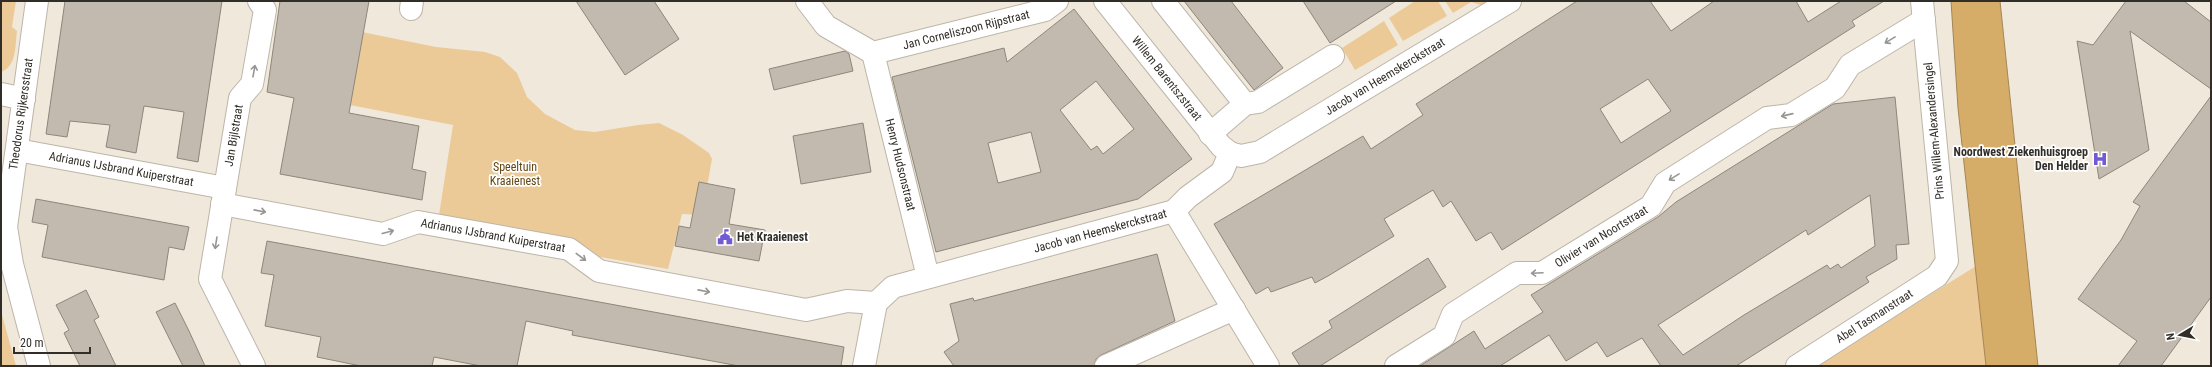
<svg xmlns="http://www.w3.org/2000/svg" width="2212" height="367" font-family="'Roboto Condensed',sans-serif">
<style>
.green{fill:#ebca98}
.water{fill:#d6ac69;stroke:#a48656}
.building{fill:#c2baae;stroke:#8d867a;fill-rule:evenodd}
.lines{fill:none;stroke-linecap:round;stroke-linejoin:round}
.minor-casing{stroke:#bdb5a9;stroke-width:24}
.minor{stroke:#fff;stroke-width:22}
.oneway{stroke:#989694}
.labels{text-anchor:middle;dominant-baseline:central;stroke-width:3.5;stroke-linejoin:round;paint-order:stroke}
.street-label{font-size:12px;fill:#312e29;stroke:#fff}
.poi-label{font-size:12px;font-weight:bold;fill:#312e29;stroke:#fff;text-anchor:end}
.park-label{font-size:12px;fill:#624612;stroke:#fff}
</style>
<rect width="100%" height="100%" fill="#f0e8db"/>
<path class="green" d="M 1,1 L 16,1 L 12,27 L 17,31 C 15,46 17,66 1,72 Z
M 1415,1 L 1438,1 L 1447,16 L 1403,41 L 1389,18 Z
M 1445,1 L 1491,1 L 1481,5 L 1471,2 L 1453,13 Z
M 1384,21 L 1398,45 L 1355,70 L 1342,48 Z
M 362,32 L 436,47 L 485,52 L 500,57 L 517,73 L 527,97 L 545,114 L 575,130 L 595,132 L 638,125 L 659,123 L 683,135 L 709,153 L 712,159 L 702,215 L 682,214 L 668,269 L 437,228 L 453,125 L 350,105 Z
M 1976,266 L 1986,366 L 1816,366 L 1827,359 Z
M 1,311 L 16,366 L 1,366 Z"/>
<path class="water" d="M 1951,1 L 2000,1 L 2038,366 L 1986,366 L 1958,108 Z"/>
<path class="building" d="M 65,1 L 222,1 L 198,162 L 177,158 L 184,112 L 144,106 L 136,153 L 106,147 L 110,125 L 70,121 L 67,137 L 46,134 Z
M 280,1 L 369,1 L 349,113 L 419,126 L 412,169 L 426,172 L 422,200 L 280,174 L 294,98 L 267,92 Z
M 576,1 L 654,1 L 679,39 L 625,75 Z
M 1184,1 L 1231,1 L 1283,68 L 1254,90 Z
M 1303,1 L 1396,1 L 1330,43 Z
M 1577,1 L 1650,1 L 1671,31 L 1714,1 L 1796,1 L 1808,22 L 1841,1 L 1884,1 L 1852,21 L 1855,26 L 1502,250 L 1491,232 L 1476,241 L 1451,201 L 1443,207 L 1433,190 L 1384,219 L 1394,236 L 1328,276 L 1315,283 L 1312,277 L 1271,292 L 1268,287 L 1256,294 L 1214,224 L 1363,136 L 1371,149 L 1423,115 L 1416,104 ZM 1648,79 L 1671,111 L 1621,143 L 1600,109 Z
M 2126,1 L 2184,1 L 2211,22 L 2211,89 L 2130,31 L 2149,150 L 2099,179 L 2077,41 L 2093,45 Z
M 1074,9 L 1192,159 L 1138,199 L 936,252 L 892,77 L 1004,48 L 1007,62 ZM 1096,81 L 1134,129 L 1103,154 L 1097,146 L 1091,150 L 1060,110 ZM 1031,132 L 1041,172 L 998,183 L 988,143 Z
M 845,51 L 849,54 L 853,71 L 774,90 L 769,69 Z
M 2211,96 L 2211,297 L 2161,366 L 2118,366 L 2137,341 L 2078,299 L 2121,240 L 2140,206 L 2133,202 Z
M 1895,97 L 1909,244 L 1896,245 L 1897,259 L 1866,277 L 1869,282 L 1736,366 L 1661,366 L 1642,338 L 1607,357 L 1597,342 L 1566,361 L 1549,335 L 1500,366 L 1420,366 L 1474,331 L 1485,349 L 1519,327 L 1543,312 L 1531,295 L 1658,217 L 1676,202 L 1833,104 ZM 1870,195 L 1875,246 L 1841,268 L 1838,264 L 1830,269 L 1827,265 L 1744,315 L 1683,355 L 1658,325 L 1806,230 L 1808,235 Z
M 863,123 L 871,172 L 801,184 L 793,136 Z
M 699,182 L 735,189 L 729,224 L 765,230 L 759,261 L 675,246 L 679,226 L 690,228 Z
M 36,199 L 189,227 L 184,250 L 169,247 L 164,280 L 42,257 L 48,225 L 32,222 Z
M 267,241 L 844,347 L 841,366 L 739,366 L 572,335 L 573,331 L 526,321 L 517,366 L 481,366 L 434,357 L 432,366 L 361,366 L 317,357 L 321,337 L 265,326 L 274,275 L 261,273 Z
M 1157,254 L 1175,321 L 1101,355 L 1096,359 L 1094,366 L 954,366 L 944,352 L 959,341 L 950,304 L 973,298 L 974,301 Z
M 1428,258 L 1446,287 L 1320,366 L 1300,366 L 1292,353 L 1332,328 L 1329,321 Z
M 86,290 L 99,317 L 94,320 L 116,366 L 80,366 L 64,333 L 69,330 L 56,305 Z
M 175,303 L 189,331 L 205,366 L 183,366 L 156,312 Z"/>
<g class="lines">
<g class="minor-casing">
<g id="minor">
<path d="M 37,1 L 6,227 L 12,264 L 39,366"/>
<path d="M 807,1 L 826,26 L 873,53"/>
<path id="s1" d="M 1105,1 L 1221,146 L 1230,153 L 1241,156 L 1260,152 L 1510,1"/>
<path d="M 1163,1 L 1245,104"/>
<path d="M 411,9 L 412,1"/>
<path id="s2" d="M 873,53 L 928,277"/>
<path id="s3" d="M 873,53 L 1045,10 L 1057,1"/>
<path d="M 1,94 L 24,99"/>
<path d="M 1210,134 L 1245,104 L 1258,102 L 1333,56"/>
<path id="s4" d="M 17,150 L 225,188"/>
<path id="s5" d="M 222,204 L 383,234 L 418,222 L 569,249 L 599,271 L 806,310 L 847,301 L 876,303"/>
<path d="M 1174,211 L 1268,366"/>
<path id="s6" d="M 876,303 L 893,287 L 1174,211 L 1188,197 L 1222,172 L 1230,153"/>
<path id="s7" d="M 254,366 L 210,279 L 240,98 L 252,84 L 265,10 L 259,1"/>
<path d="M 864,366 L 876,303"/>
<path d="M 1106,366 L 1234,309"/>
<path id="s8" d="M 1396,366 L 1444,336 L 1453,314 L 1517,273 L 1542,273 L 1651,206 L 1665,183 L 1767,118 L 1791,115 L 1835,88 L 1850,65 L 1924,20"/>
<path id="s9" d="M 1797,366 L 1937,276 L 1947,261 L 1922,1"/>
</g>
</g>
<use href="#minor" class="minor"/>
</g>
<defs><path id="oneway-shaft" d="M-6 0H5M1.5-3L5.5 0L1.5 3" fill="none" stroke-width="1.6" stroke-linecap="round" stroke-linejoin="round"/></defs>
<g class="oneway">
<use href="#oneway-shaft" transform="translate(1890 40) rotate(149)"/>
<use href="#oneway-shaft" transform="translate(254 71) rotate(-80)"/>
<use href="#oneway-shaft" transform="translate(1787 115) rotate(167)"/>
<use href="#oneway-shaft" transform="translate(1674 177) rotate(148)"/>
<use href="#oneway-shaft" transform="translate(260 211) rotate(11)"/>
<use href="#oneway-shaft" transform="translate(388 232) rotate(-15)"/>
<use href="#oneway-shaft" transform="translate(216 243) rotate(99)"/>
<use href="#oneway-shaft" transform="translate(581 257) rotate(37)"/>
<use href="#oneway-shaft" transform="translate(1537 273) rotate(177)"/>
<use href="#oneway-shaft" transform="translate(704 291) rotate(11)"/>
</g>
<defs>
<g id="hospital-bare" transform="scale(1.2)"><path d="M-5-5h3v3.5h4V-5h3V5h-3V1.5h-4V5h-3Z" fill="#715ad4" stroke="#fff" stroke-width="2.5" paint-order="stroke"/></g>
<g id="civic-bare" transform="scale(1.2)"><path d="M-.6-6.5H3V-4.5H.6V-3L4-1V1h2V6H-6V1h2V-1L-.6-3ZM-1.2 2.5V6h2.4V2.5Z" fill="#715ad4" stroke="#fff" stroke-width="2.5" paint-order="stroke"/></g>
</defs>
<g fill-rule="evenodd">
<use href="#hospital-bare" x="2100" y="159"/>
<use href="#civic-bare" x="725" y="237"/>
</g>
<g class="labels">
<g class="street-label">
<text stroke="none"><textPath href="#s3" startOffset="96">Jan Corneliszoon Rijpstraat</textPath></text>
<text stroke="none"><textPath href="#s1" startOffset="374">Jacob van Heemskerckstraat</textPath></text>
<text stroke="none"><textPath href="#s1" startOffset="99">Willem Barentszstraat</textPath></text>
<text transform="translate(21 114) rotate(-82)">Theodorus Rijkersstraat</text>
<text transform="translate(1934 131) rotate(-95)">Prins Willem-Alexandersingel</text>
<text stroke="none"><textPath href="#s7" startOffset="243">Jan Bijlstraat</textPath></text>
<text stroke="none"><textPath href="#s2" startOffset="115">Henry Hudsonstraat</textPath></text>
<text stroke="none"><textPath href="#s4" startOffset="106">Adrianus IJsbrand Kuiperstraat</textPath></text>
<text stroke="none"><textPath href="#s6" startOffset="238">Jacob van Heemskerckstraat</textPath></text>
<text stroke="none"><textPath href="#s5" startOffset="277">Adrianus IJsbrand Kuiperstraat</textPath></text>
<text stroke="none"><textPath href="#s8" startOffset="251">Olivier van Noortstraat</textPath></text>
<text stroke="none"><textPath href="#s9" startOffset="92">Abel Tasmanstraat</textPath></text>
</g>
<g class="poi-label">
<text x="2088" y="152">Noordwest Ziekenhuisgroep<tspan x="2088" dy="14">Den Helder</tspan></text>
<text x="737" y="237" text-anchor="start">Het Kraaienest</text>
</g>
<g class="park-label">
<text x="515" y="167">Speeltuin<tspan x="515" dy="14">Kraaienest</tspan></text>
</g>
</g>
<rect width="2212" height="367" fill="none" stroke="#312e29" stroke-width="4"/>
<g transform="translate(2180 335) rotate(260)" stroke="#ffffff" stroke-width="3" paint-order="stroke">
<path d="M0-3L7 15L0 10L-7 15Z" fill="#312e29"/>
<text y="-6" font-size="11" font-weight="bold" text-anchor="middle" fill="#312e29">N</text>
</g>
<path d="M14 347v6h76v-6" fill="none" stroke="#312e29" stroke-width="2"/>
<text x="20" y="347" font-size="12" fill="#312e29" stroke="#ffffff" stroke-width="3" paint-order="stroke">20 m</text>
</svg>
